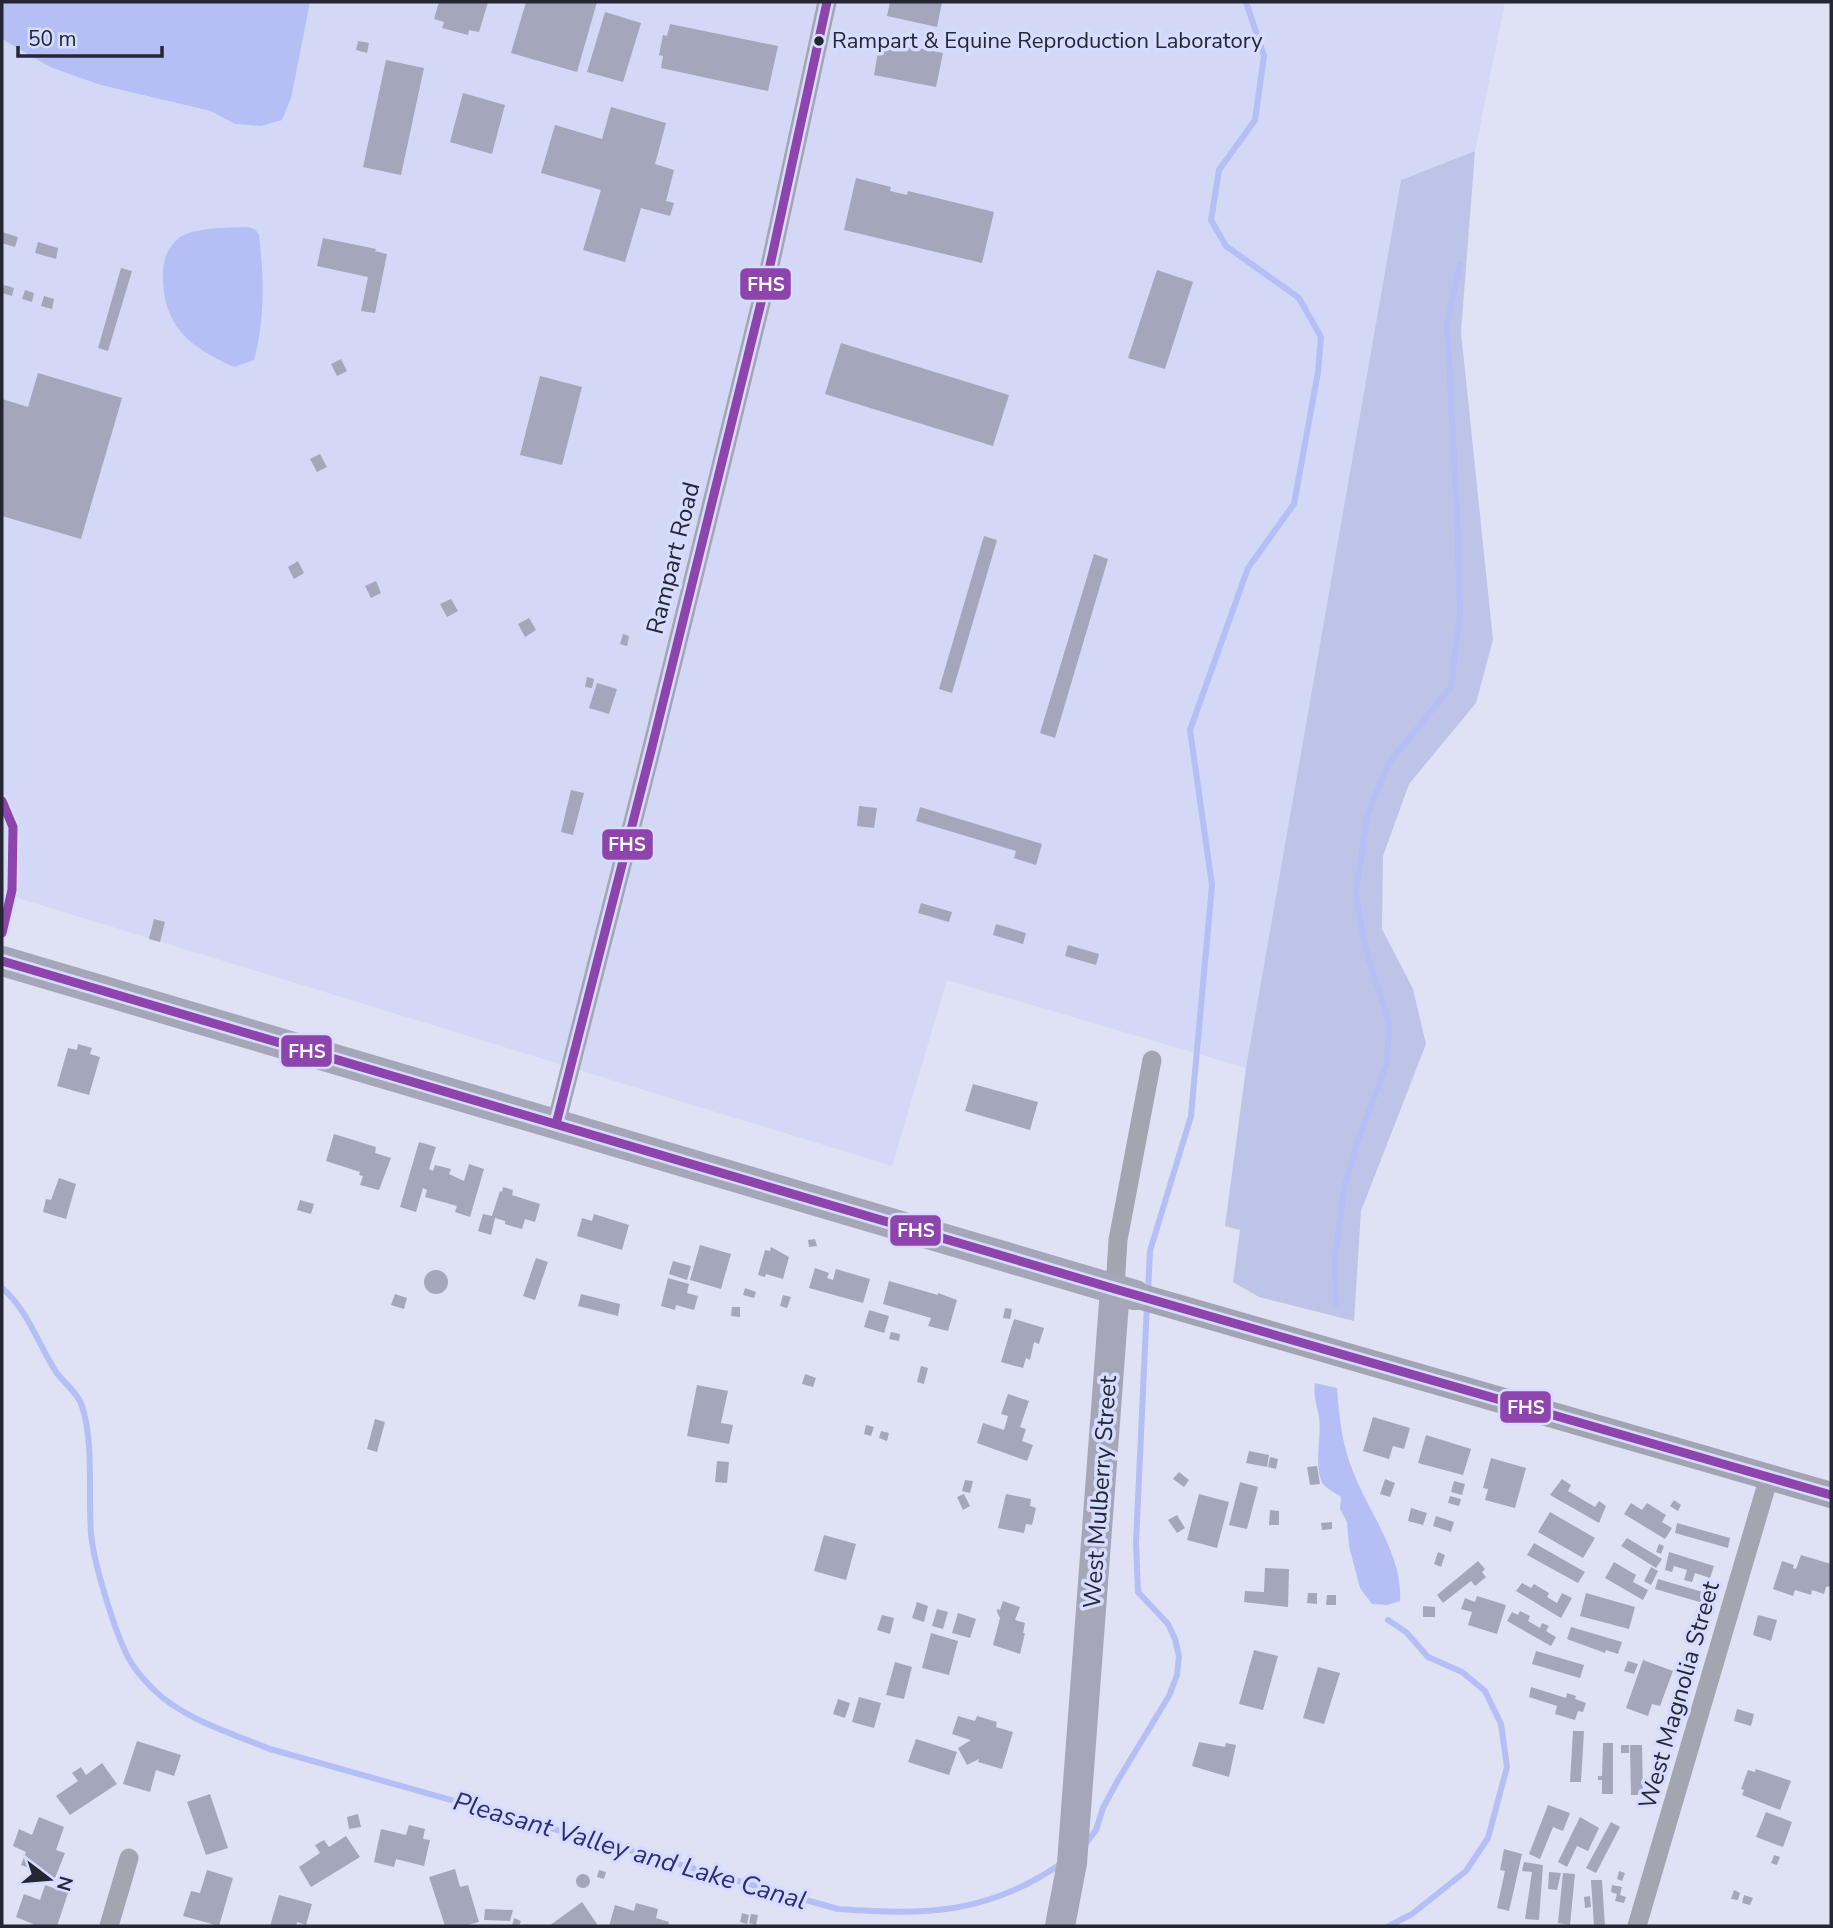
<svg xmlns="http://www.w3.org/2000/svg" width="1833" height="1928" font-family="'Nunito Sans',sans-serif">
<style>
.built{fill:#d2d8f5}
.green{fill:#bec4e7}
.water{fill:#b5bef5}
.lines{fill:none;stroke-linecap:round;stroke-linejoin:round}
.stream{stroke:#b5bef5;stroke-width:6}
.building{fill:#a4a6bb}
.street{stroke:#a3a5b1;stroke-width:19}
.secondary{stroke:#a2a4b3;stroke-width:26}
.primary{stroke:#a5a7b8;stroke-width:30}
.bus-1-casing{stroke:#d6dcfd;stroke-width:14}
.bus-1{stroke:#8e44ad;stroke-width:9}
.bus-dot{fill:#242633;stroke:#d6dcfd;stroke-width:2.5}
.labels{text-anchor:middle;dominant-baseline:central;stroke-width:7;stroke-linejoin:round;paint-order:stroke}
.bus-label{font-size:22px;fill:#242633;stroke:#d6dcfd;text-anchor:start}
.street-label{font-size:24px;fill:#242633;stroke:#d6dcfd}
.water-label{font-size:26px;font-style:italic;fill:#2b2a7b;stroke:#d6dcfd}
.line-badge{stroke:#d6dcfd;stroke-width:2.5}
.badge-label{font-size:19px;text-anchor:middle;font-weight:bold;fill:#fff}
</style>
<rect width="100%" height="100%" fill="#dfe2f4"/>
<path class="built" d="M 2,2 L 1505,2 L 1475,151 L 1401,180 L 1246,1068 L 947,980 L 892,1166 L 2,893 Z"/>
<path class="green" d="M 1475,151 L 1461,332 L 1493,640 L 1476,703 L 1409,784 L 1383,856 L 1382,929 L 1413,989 L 1426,1044 L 1361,1211 L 1354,1321 L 1259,1297 L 1233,1282 L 1240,1230 L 1225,1226 L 1246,1068 L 1401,180 Z"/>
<path class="water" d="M 2,2 L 310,2 L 291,98 L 282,120 L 261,126 L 235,124 L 211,111 L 101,85 L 50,67 L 2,39 Z
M 247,227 L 255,229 L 259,235 C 264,276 265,320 254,360 L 234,367 C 191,347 163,328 163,276 C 163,261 166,249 179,238 C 192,227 230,228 247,227 Z
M 1315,1383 L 1337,1388 C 1339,1417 1342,1446 1354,1474 C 1370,1514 1403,1556 1400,1601 L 1387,1605 L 1372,1604 L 1360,1588 L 1349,1546 L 1347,1522 L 1340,1509 L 1341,1497 C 1336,1493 1327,1489 1323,1484 C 1313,1467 1322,1438 1319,1417 C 1317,1405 1313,1396 1315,1383 Z"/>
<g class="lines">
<path class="stream" d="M 2,1288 C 28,1310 38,1344 56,1372 C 64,1383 78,1393 82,1406 C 94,1442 88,1494 91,1533 C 93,1561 114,1629 127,1655 C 132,1666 144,1680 153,1689 C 183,1719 231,1733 270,1749 L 838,1909 C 926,1915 987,1915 1062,1863
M 1148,1293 L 1150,1251 L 1191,1116 L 1212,885 L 1190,730 L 1248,568 L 1294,504 L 1318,372 L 1321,337 L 1299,298 L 1226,246 L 1211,220 L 1219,170 L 1255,120 L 1264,56 L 1246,2
M 1336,1304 L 1335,1256 L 1344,1188 L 1358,1140 L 1387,1063 L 1389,1023 L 1365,947 L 1356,893 L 1367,817 L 1388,764 L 1451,687 L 1460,614 L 1457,514 L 1447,324 L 1460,264
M 1388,1620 L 1406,1632 L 1428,1657 L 1462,1672 L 1485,1691 L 1501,1724 L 1507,1767 L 1488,1838 L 1466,1871 L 1412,1914 L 1389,1926
M 1084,1846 L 1096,1830 L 1103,1808 L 1118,1780 L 1169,1696 L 1177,1675 L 1179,1656 L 1175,1639 L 1168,1624 L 1138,1592 L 1136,1543 L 1147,1304"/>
</g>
<path class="building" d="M 439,2 L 488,2 L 479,32 L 469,30 L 468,35 L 442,28 L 444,22 L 434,19 Z
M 526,2 L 597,2 L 577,72 L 511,53 Z
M 890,2 L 942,2 L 937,27 L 887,16 Z
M 605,12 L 641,23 L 623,82 L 587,72 Z
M 670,24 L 778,46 L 768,91 L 661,68 L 663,56 L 659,55 L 663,35 L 667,36 Z
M 880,40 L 943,53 L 936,87 L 874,75 Z
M 358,41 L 369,43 L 367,53 L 356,50 Z
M 386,60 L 424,68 L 401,175 L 363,167 Z
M 463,93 L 505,105 L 492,154 L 450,142 Z
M 611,107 L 666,123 L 655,164 L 674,170 L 666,201 L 674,203 L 670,216 L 641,208 L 625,262 L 583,250 L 601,190 L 541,173 L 555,125 L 602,139 Z
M 856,178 L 891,187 L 890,191 L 907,195 L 908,191 L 994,212 L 982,263 L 844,230 Z
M 2,232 L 18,237 L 15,247 L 2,243 Z
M 323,238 L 376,249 L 375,251 L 387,254 L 375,313 L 361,311 L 368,277 L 317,266 Z
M 38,242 L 58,248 L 56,259 L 35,253 Z
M 121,268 L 132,271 L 108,351 L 98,348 Z
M 1157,270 L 1193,282 L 1165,369 L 1128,358 Z
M 4,285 L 14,288 L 12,296 L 2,293 Z
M 25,290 L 34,293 L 32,302 L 22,299 Z
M 44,296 L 54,299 L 52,309 L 41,306 Z
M 841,343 L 1009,395 L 993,446 L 825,394 Z
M 341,359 L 347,371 L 337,376 L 331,364 Z
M 38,373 L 122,398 L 81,539 L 2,516 L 2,399 L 28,407 Z
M 540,376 L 582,387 L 562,465 L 520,455 Z
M 320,454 L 327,467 L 317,472 L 310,459 Z
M 984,536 L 997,540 L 952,693 L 939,689 Z
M 1094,554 L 1108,559 L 1055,738 L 1040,733 Z
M 298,561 L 304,573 L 294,579 L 288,567 Z
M 376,581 L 381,593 L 371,598 L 365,586 Z
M 451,599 L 458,611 L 447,617 L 440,604 Z
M 529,618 L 536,630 L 525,637 L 518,624 Z
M 623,634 L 629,636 L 627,646 L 620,644 Z
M 587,677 L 594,679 L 592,688 L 585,687 Z
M 597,683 L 617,689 L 609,714 L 589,708 Z
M 571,790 L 584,793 L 573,835 L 561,832 Z
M 859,806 L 877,808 L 874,828 L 857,826 Z
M 920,807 L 1042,844 L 1036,865 L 1014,858 L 1016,851 L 916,821 Z
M 921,903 L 952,912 L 949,922 L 918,913 Z
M 154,919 L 165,922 L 160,942 L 149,939 Z
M 996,924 L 1026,933 L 1023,944 L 993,935 Z
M 1068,945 L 1099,954 L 1096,965 L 1065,956 Z
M 78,1044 L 92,1048 L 90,1054 L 100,1057 L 89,1095 L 57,1086 L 68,1048 L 77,1050 Z
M 973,1084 L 1038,1102 L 1030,1130 L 965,1111 Z
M 334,1134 L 376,1147 L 375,1153 L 391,1158 L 379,1190 L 360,1185 L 363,1176 L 359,1175 L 360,1172 L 326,1161 Z
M 419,1142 L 436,1147 L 429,1169 L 433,1171 L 435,1165 L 451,1169 L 449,1174 L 464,1181 L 469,1164 L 484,1169 L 470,1217 L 455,1212 L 457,1206 L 425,1197 L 427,1190 L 423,1188 L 416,1212 L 400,1207 Z
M 59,1178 L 76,1184 L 66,1219 L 43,1212 L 46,1199 L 51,1200 Z
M 503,1187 L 513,1190 L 512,1195 L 540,1204 L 535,1222 L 525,1219 L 522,1229 L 505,1224 L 505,1221 L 495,1218 L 491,1235 L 478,1231 L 483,1214 L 492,1216 L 500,1191 L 502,1192 Z
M 300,1200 L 314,1204 L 311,1214 L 297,1210 Z
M 594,1214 L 629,1225 L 622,1250 L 577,1236 L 582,1218 L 592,1221 Z
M 815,1239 L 817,1246 L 809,1247 L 808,1240 Z
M 700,1245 L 731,1254 L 721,1289 L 690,1280 Z
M 771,1247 L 789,1257 L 783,1279 L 766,1274 L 765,1277 L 758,1275 L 765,1250 L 770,1251 Z
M 536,1258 L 548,1262 L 535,1300 L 523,1296 Z
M 673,1261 L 691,1266 L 687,1280 L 669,1274 Z
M 815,1268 L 829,1273 L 827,1278 L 833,1280 L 836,1269 L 870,1279 L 863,1303 L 809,1288 Z
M424 1282a12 12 0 1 1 24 0a12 12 0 1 1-24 0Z
M 668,1278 L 689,1284 L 687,1293 L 698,1296 L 694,1310 L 676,1305 L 675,1310 L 661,1306 Z
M 889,1281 L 938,1295 L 938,1293 L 957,1300 L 948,1331 L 928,1326 L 931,1318 L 883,1304 Z
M 745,1288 L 756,1292 L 754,1298 L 743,1295 Z
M 395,1294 L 407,1298 L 404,1309 L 391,1305 Z
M 581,1294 L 620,1304 L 618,1316 L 578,1306 Z
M 783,1295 L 791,1297 L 787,1308 L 780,1306 Z
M 732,1307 L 740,1307 L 740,1317 L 731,1316 Z
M 1005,1308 L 1012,1309 L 1010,1319 L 1003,1318 Z
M 869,1310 L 889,1316 L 884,1333 L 864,1327 Z
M 1014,1319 L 1044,1328 L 1039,1344 L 1034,1342 L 1030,1360 L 1026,1358 L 1023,1368 L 1001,1362 Z
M 891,1332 L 900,1334 L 899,1341 L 889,1339 Z
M 921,1366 L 928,1368 L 924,1384 L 917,1382 Z
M 805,1374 L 816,1378 L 813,1387 L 802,1384 Z
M 697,1385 L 728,1391 L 721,1423 L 733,1425 L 729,1444 L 687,1436 Z
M 1008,1394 L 1029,1401 L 1020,1427 L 1026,1429 L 1022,1441 L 1033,1445 L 1027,1461 L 977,1443 L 983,1423 L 1004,1430 L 1008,1416 L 1001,1414 Z
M 1373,1417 L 1410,1428 L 1404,1449 L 1393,1446 L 1389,1459 L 1363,1451 Z
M 375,1419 L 385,1422 L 377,1452 L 367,1449 Z
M 866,1425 L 874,1427 L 871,1436 L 864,1434 Z
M 881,1431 L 889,1433 L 887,1441 L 879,1438 Z
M 1426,1435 L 1471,1449 L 1463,1475 L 1418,1463 Z
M 1249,1451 L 1269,1455 L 1267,1467 L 1246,1463 Z
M 1270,1457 L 1278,1459 L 1276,1469 L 1268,1467 Z
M 1491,1458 L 1526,1468 L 1515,1508 L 1485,1500 L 1488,1489 L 1483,1488 Z
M 717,1461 L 729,1462 L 727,1483 L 715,1482 Z
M 1317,1466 L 1320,1484 L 1310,1485 L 1307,1467 Z
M 1179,1472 L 1189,1480 L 1184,1487 L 1173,1479 Z
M 1385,1479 L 1395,1483 L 1390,1497 L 1380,1494 Z
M 1562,1479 L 1571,1485 L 1568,1491 L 1595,1507 L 1599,1501 L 1606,1506 L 1599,1523 L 1550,1495 Z
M 965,1480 L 973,1481 L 970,1493 L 962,1491 Z
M 1454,1481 L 1465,1484 L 1462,1495 L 1451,1492 Z
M 1240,1482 L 1258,1487 L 1247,1529 L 1229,1525 Z
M 964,1494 L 970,1506 L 963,1510 L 957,1497 Z
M 1006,1494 L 1031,1499 L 1030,1506 L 1036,1508 L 1032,1525 L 1026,1524 L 1024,1533 L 998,1528 Z
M 1199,1494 L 1229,1502 L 1217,1548 L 1187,1540 Z
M 1450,1496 L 1461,1499 L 1459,1506 L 1448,1503 Z
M 1674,1500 L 1681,1505 L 1678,1511 L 1670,1506 Z
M 1631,1503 L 1642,1510 L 1647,1503 L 1666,1515 L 1662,1522 L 1672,1528 L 1665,1539 L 1624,1514 Z
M 1411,1508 L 1427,1513 L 1423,1525 L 1408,1521 Z
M 1270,1510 L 1279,1511 L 1279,1525 L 1269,1525 Z
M 1550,1512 L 1595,1538 L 1583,1558 L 1538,1532 Z
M 1177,1515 L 1185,1528 L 1177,1533 L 1168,1520 Z
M 1436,1516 L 1454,1522 L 1451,1532 L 1433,1526 Z
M 1332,1522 L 1332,1529 L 1322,1530 L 1321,1523 Z
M 1677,1523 L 1730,1538 L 1728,1548 L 1675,1533 Z
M 824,1535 L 856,1544 L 846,1580 L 814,1571 Z
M 1627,1538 L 1662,1559 L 1656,1568 L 1621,1546 Z
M 1534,1543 L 1585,1572 L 1578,1583 L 1527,1555 Z
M 1659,1544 L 1664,1546 L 1661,1554 L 1656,1552 Z
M 1438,1552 L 1445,1555 L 1441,1567 L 1434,1564 Z
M 1669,1552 L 1714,1566 L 1710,1578 L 1695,1573 L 1692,1582 L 1684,1580 L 1687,1570 L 1674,1566 L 1672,1572 L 1665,1570 Z
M 1801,1555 L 1831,1564 L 1831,1586 L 1826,1587 L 1824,1594 L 1812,1590 L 1811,1595 L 1795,1590 L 1793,1596 L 1773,1589 L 1782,1561 L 1794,1565 L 1793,1568 L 1796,1569 Z
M 1478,1561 L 1485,1569 L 1482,1572 L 1486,1577 L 1475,1586 L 1471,1581 L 1443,1603 L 1437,1595 Z
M 1614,1562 L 1636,1575 L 1633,1582 L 1648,1590 L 1643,1600 L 1605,1578 Z
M 1651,1567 L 1658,1571 L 1651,1585 L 1644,1581 Z
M 1265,1568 L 1289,1569 L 1288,1607 L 1244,1602 L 1245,1591 L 1264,1592 Z
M 1658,1579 L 1706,1593 L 1703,1603 L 1655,1589 Z
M 1522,1583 L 1531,1588 L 1534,1584 L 1549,1593 L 1547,1597 L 1557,1603 L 1562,1593 L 1572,1598 L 1561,1618 L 1516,1591 Z
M 1308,1593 L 1317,1593 L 1317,1604 L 1307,1603 Z
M 1586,1593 L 1635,1607 L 1629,1629 L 1580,1616 Z
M 1327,1595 L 1336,1595 L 1336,1605 L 1326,1605 Z
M 1477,1596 L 1506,1605 L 1497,1634 L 1468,1625 L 1472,1612 L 1461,1609 L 1465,1598 L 1475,1602 Z
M 1003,1601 L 1020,1607 L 1015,1620 L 1025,1623 L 1023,1633 L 1025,1633 L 1020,1654 L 993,1645 L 1000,1618 L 997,1612 L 997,1609 L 1000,1610 Z
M 917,1602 L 928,1606 L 924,1622 L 912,1618 Z
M 1423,1606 L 1435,1607 L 1435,1617 L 1423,1617 Z
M 937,1609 L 948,1612 L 943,1629 L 932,1626 Z
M 1520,1611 L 1530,1616 L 1528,1621 L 1540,1628 L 1542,1623 L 1549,1626 L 1546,1631 L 1556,1637 L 1551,1646 L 1507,1621 L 1512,1612 L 1518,1615 Z
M 958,1613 L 976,1619 L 970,1638 L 952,1633 Z
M 882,1615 L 894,1618 L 890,1634 L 877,1630 Z
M 1758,1615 L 1777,1620 L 1771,1641 L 1753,1635 Z
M 1571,1627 L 1622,1642 L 1618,1654 L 1606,1650 L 1605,1653 L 1567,1639 Z
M 931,1633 L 958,1641 L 949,1675 L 922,1668 Z
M 1254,1650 L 1278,1656 L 1263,1710 L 1239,1704 Z
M 1536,1651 L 1584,1665 L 1580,1678 L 1532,1664 Z
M 1643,1660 L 1673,1671 L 1660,1706 L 1652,1704 L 1648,1716 L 1626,1708 Z
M 1628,1661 L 1638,1664 L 1634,1674 L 1624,1671 Z
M 895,1662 L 912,1667 L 904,1699 L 886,1695 Z
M 1318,1667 L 1340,1673 L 1324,1724 L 1303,1718 Z
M 1531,1687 L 1566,1698 L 1567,1693 L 1576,1696 L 1575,1699 L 1586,1703 L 1583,1712 L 1578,1711 L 1575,1720 L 1555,1714 L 1557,1706 L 1529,1697 Z
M 859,1697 L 881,1703 L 874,1728 L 852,1722 Z
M 838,1699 L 850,1703 L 845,1718 L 833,1714 Z
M 1737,1709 L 1754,1714 L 1751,1726 L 1734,1721 Z
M 958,1716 L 975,1721 L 977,1716 L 997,1722 L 996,1727 L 1013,1732 L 1002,1769 L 978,1762 L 979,1759 L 967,1765 L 958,1748 L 971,1740 L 952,1734 Z
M 1573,1731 L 1584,1731 L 1581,1782 L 1570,1782 Z
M 916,1739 L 957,1752 L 949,1775 L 908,1762 Z
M 137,1741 L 181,1755 L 174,1776 L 156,1770 L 150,1792 L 123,1784 Z
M 1199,1742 L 1225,1747 L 1226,1743 L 1236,1745 L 1229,1777 L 1192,1766 Z
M 1603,1743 L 1613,1743 L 1613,1794 L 1602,1794 L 1602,1780 L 1598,1780 L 1598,1776 L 1602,1776 Z
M 1621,1745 L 1629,1745 L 1629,1753 L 1621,1753 Z
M 1630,1745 L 1642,1745 L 1643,1795 L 1631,1795 Z
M 102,1763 L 117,1784 L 70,1815 L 56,1796 L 78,1781 L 72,1773 L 81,1767 L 86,1775 Z
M 1756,1769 L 1791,1781 L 1780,1810 L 1742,1795 L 1744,1790 L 1741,1789 L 1748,1770 L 1755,1772 Z
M 210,1794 L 228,1848 L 206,1855 L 187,1802 Z
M 1548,1805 L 1570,1813 L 1563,1831 L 1553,1827 L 1540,1859 L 1529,1854 Z
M 1766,1812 L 1792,1822 L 1783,1847 L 1756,1837 Z
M 358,1814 L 361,1827 L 349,1829 L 347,1817 Z
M 39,1817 L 64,1827 L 56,1850 L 65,1853 L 55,1878 L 21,1865 L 26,1852 L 13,1846 L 19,1829 L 32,1835 Z
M 1580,1817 L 1599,1828 L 1588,1851 L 1577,1846 L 1567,1867 L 1558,1862 Z
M 1611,1822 L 1620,1827 L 1596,1873 L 1586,1868 Z
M 409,1825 L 425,1829 L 423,1839 L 430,1840 L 424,1866 L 396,1859 L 394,1867 L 374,1862 L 381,1829 L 406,1835 Z
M 346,1836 L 360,1857 L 311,1887 L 299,1867 L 320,1853 L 315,1845 L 324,1840 L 329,1847 Z
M 1504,1849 L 1522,1854 L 1509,1911 L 1497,1908 L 1505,1871 L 1500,1870 Z
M 1774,1855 L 1780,1857 L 1777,1865 L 1771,1863 Z
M 1524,1862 L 1543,1865 L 1539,1920 L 1525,1919 L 1532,1872 L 1522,1871 Z
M 455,1869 L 460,1887 L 468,1885 L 479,1922 L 463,1926 L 445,1926 L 429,1877 Z
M 207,1870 L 233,1878 L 219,1926 L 183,1916 L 191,1891 L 200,1893 Z
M 599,1870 L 606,1872 L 604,1879 L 597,1877 Z
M 1619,1871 L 1625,1873 L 1622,1881 L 1617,1879 Z
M 1549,1872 L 1561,1873 L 1557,1890 L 1548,1889 Z
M 1563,1873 L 1575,1874 L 1570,1925 L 1558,1923 Z
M576 1881a7 7 0 1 1 14 0a7 7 0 1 1-14 0Z
M 1591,1880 L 1602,1880 L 1605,1926 L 1594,1926 Z
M 45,1885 L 68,1893 L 57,1926 L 32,1926 L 33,1924 L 16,1917 L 24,1894 L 40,1900 Z
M 1612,1885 L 1622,1887 L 1620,1895 L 1626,1897 L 1624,1903 L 1615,1901 L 1617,1894 L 1611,1892 Z
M 1734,1890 L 1740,1893 L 1738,1900 L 1731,1899 Z
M 279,1895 L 312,1904 L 306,1925 L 297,1922 L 296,1926 L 270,1926 Z
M 1744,1895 L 1753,1898 L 1750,1905 L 1742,1903 Z
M 1590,1896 L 1591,1907 L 1585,1908 L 1584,1897 Z
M 582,1902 L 597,1924 L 594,1926 L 549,1926 Z
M 636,1903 L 658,1909 L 656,1918 L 669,1922 L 668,1926 L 609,1926 L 615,1905 L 634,1911 Z
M 485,1909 L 513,1910 L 510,1921 L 484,1920 Z
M 742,1913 L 749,1915 L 747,1924 L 740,1922 Z
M 751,1914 L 758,1915 L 756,1925 L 749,1923 Z
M 514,1918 L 521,1921 L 519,1926 L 512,1926 Z"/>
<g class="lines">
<path class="street" d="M 556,1124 L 652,747 L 769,270 L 827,2
M 1115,1289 L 1118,1240 L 1152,1060
M 109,1926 L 129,1858
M 1637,1926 L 1769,1477"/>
<path class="secondary" d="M 1135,1295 L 1831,1495"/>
<path class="primary" d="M 2,961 L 1135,1295
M 1060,1926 L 1072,1863 L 1115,1289"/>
<g class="bus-1-casing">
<path id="bus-1" d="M 2,801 L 13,827 L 12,890 L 2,933
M 2,961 L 1115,1289 L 1831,1495
M 556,1124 L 652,747 L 769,270 L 827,2"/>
</g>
<use href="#bus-1" class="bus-1"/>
</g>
<circle class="bus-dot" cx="819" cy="41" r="6"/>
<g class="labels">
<g class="bus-label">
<text x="832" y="41">Rampart &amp; Equine Reproduction Laboratory</text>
</g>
<g class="street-label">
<text transform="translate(673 558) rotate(-76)">Rampart Road</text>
<text transform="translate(1100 1492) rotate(-86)">West Mulberry Street</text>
<text transform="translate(1679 1695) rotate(-74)">West Magnolia Street</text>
</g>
<g class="water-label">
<text transform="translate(630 1851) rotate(16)">Pleasant Valley and Lake Canal</text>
</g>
</g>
<g class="line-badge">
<rect x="739" y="267" width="53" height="34" rx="7" fill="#8e44ad"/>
<rect x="601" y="828" width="53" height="33" rx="7" fill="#8e44ad"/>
<rect x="280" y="1034" width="53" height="34" rx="7" fill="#8e44ad"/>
<rect x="889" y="1214" width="53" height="33" rx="7" fill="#8e44ad"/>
<rect x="1499" y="1390" width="53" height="34" rx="7" fill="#8e44ad"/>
</g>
<g class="badge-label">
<text x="766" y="291">FHS</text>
<text x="627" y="851">FHS</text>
<text x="307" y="1058">FHS</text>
<text x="916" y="1237">FHS</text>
<text x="1526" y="1414">FHS</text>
</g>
<rect width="1833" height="1928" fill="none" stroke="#242633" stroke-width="7"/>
<g transform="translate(49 1879) rotate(106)" stroke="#d6dcfd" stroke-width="5" paint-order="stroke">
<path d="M0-5L12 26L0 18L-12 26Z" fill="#242633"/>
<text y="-10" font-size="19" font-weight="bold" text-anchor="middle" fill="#242633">N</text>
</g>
<path d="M18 46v10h144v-10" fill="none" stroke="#242633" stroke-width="3.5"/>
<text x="28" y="46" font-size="21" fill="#242633" stroke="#d6dcfd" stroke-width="5" paint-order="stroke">50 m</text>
</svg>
